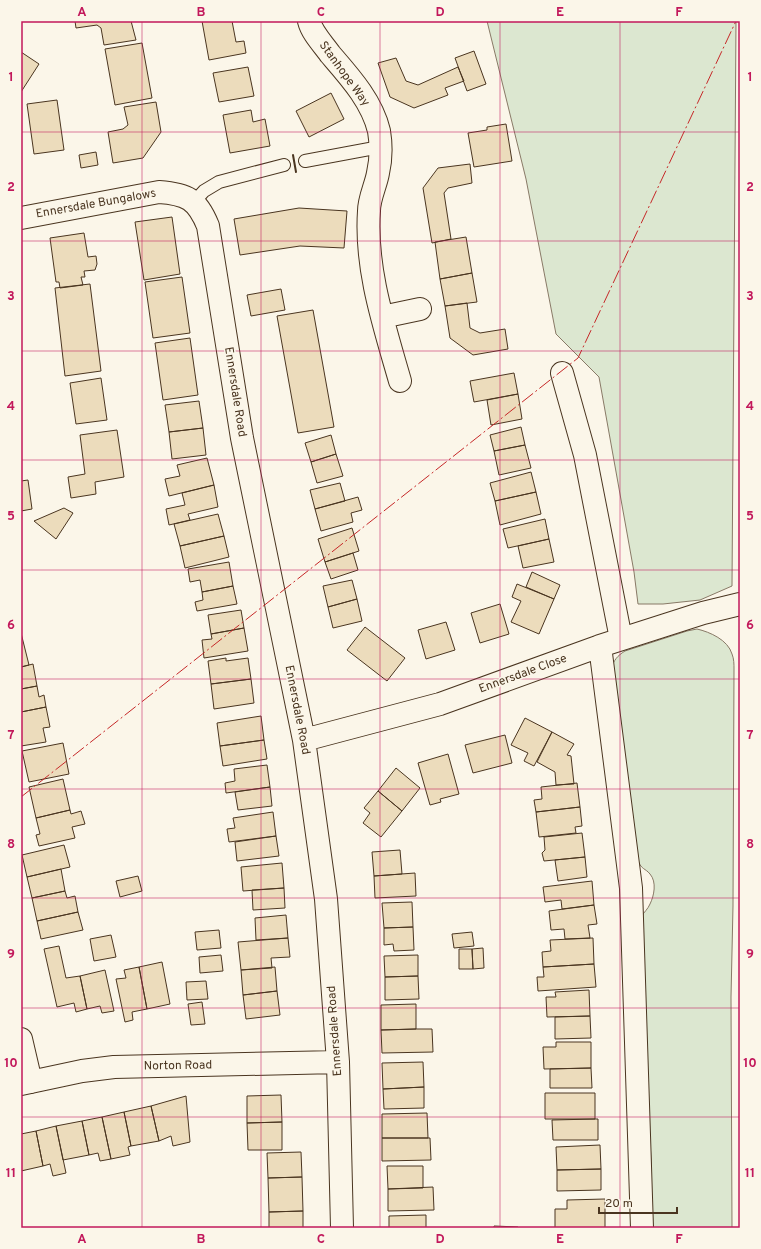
<svg xmlns="http://www.w3.org/2000/svg" width="761" height="1249" font-family="Overpass,sans-serif">
<style>
.green{fill:#dce7d0;stroke:#887966}
.building{fill:#ecdcbc;stroke:#4a3520}
.lines{fill:none;stroke-linecap:round;stroke-linejoin:round}
.service-casing{stroke:#4a3520;stroke-width:14}
.minor-casing{stroke:#4a3520;stroke-width:24}
.service{stroke:#fbf6e9;stroke-width:12}
.minor{stroke:#fbf6e9;stroke-width:22}
.wall{stroke:#4a3520;stroke-width:2}
.power{stroke:#c62828;stroke-width:1;stroke-dasharray:14 3 2 3;stroke-linecap:butt}
.grid{fill:none;stroke:#c2185b;stroke-width:1;stroke-opacity:0.55}
.labels{text-anchor:middle;dominant-baseline:central;stroke-width:3;stroke-linejoin:round;paint-order:stroke}
.street-label{font-size:12px;fill:#4a3520;stroke:#fbf6e9}
.neatline{fill:none;stroke:#c2185b;stroke-width:1.5}
.grid-label{font-size:13px;text-anchor:middle;font-weight:bold;fill:#c2185b}
</style>
<rect width="100%" height="100%" fill="#fbf6e9"/>
<path class="green" d="M 487,21 L 736,21 L 732,586 L 700,600 L 663,604 L 638,604 L 634,572 L 599,377 L 556,334 L 526,179 Z
M 697,629 C 710,632 728,640 732,654 C 734,659 734,664 734,669 L 733,906 L 731,997 L 732,1228 L 652,1228 L 651,1160 L 645,1043 L 641,917 C 644,912 648,909 650,904 C 654,896 657,882 650,874 C 645,868 642,870 638,861 L 611,669 C 614,660 617,656 625,651 L 687,631 Z"/>
<path class="building" d="M 75,21 L 131,21 L 136,40 L 104,45 L 101,28 L 97,25 L 76,28 Z
M 202,21 L 232,21 L 236,42 L 244,41 L 246,53 L 209,60 Z
M 142,43 L 152,98 L 115,105 L 105,49 Z
M 474,51 L 486,84 L 467,91 L 455,58 Z
M 21,52 L 39,64 L 21,92 Z
M 396,58 L 406,81 L 418,85 L 458,67 L 464,81 L 445,88 L 448,95 L 414,108 L 390,97 L 378,63 Z
M 248,67 L 254,96 L 219,102 L 213,73 Z
M 331,93 L 344,119 L 309,137 L 296,111 Z
M 57,100 L 64,150 L 34,154 L 27,104 Z
M 156,102 L 161,132 L 143,158 L 113,163 L 108,132 L 123,129 L 128,125 L 124,107 Z
M 251,110 L 253,122 L 265,119 L 270,146 L 230,153 L 223,115 Z
M 506,124 L 512,161 L 474,167 L 468,133 L 487,130 L 487,127 Z
M 96,152 L 98,165 L 81,168 L 79,155 Z
M 470,164 L 472,183 L 448,188 L 444,193 L 451,239 L 432,243 L 423,188 L 438,168 Z
M 299,208 L 347,211 L 344,248 L 300,246 L 240,255 L 234,219 Z
M 172,217 L 180,274 L 144,280 L 135,222 Z
M 84,233 L 88,257 L 96,256 L 97,264 L 95,270 L 84,271 L 85,277 L 81,277 L 83,285 L 60,288 L 59,282 L 56,282 L 50,238 Z
M 466,237 L 472,273 L 440,279 L 435,242 Z
M 472,273 L 477,302 L 445,306 L 440,279 Z
M 182,277 L 190,333 L 153,338 L 145,282 Z
M 90,284 L 101,371 L 65,376 L 55,288 Z
M 281,289 L 285,310 L 251,316 L 247,295 Z
M 467,303 L 470,328 L 480,333 L 505,329 L 508,349 L 473,355 L 450,338 L 445,306 Z
M 313,310 L 334,427 L 298,433 L 277,316 Z
M 190,338 L 198,395 L 163,400 L 155,343 Z
M 514,373 L 518,394 L 474,402 L 470,381 Z
M 101,378 L 107,420 L 76,424 L 70,383 Z
M 518,394 L 522,419 L 491,425 L 487,400 Z
M 199,401 L 203,428 L 169,432 L 165,405 Z
M 521,427 L 525,445 L 494,451 L 490,435 Z
M 203,428 L 206,455 L 172,459 L 169,432 Z
M 117,430 L 124,477 L 95,482 L 96,494 L 71,498 L 68,477 L 85,474 L 80,435 Z
M 331,435 L 336,454 L 311,462 L 305,443 Z
M 525,445 L 531,468 L 499,475 L 494,451 Z
M 336,454 L 343,476 L 317,483 L 311,462 Z
M 207,458 L 214,485 L 169,496 L 165,479 L 180,476 L 177,465 Z
M 531,472 L 536,492 L 495,501 L 490,483 Z
M 28,480 L 32,509 L 21,511 L 21,481 Z
M 340,483 L 345,501 L 315,509 L 310,490 Z
M 214,485 L 218,507 L 188,514 L 190,520 L 169,525 L 166,509 L 185,505 L 182,493 Z
M 536,492 L 541,514 L 500,525 L 495,501 Z
M 358,497 L 362,510 L 351,513 L 353,522 L 321,531 L 315,509 Z
M 64,508 L 73,513 L 56,539 L 34,521 Z
M 218,514 L 224,536 L 180,546 L 174,524 Z
M 545,519 L 549,539 L 508,548 L 503,529 Z
M 352,528 L 359,551 L 325,562 L 318,539 Z
M 224,536 L 229,557 L 185,568 L 180,546 Z
M 549,539 L 554,562 L 523,568 L 518,546 Z
M 353,553 L 358,570 L 331,579 L 325,562 Z
M 229,562 L 233,586 L 202,592 L 200,580 L 190,582 L 188,569 Z
M 532,572 L 560,585 L 554,599 L 526,587 Z
M 352,580 L 357,599 L 328,607 L 323,586 Z
M 517,584 L 554,599 L 539,634 L 511,622 L 521,601 L 512,597 Z
M 233,586 L 237,604 L 197,611 L 195,602 L 203,600 L 202,592 Z
M 357,599 L 362,621 L 333,628 L 328,607 Z
M 500,604 L 509,634 L 480,643 L 471,613 Z
M 241,610 L 244,628 L 211,634 L 208,615 Z
M 446,622 L 455,650 L 426,659 L 418,630 Z
M 365,627 L 405,658 L 387,681 L 347,650 Z
M 244,628 L 248,651 L 204,658 L 202,640 L 212,639 L 211,634 Z
M 21,633 L 29,665 L 21,667 Z
M 226,658 L 226,661 L 248,658 L 251,679 L 211,684 L 208,661 Z
M 33,664 L 37,686 L 21,689 L 21,667 Z
M 251,679 L 254,703 L 214,709 L 211,684 Z
M 37,686 L 39,697 L 44,695 L 46,707 L 21,712 L 21,689 Z
M 46,707 L 50,727 L 43,728 L 46,742 L 21,746 L 21,712 Z
M 261,716 L 264,740 L 220,746 L 217,723 Z
M 525,718 L 552,732 L 534,766 L 524,761 L 528,753 L 511,745 Z
M 552,732 L 574,744 L 567,755 L 571,756 L 574,784 L 556,785 L 555,772 L 537,762 Z
M 505,735 L 512,763 L 473,773 L 465,745 Z
M 264,740 L 267,759 L 223,766 L 220,746 Z
M 63,743 L 69,774 L 29,782 L 22,751 Z
M 448,754 L 459,794 L 440,799 L 441,802 L 430,805 L 418,763 Z
M 267,765 L 270,787 L 226,793 L 225,783 L 235,781 L 234,769 Z
M 396,768 L 420,788 L 402,811 L 378,791 Z
M 63,779 L 70,810 L 36,818 L 29,787 Z
M 577,783 L 580,807 L 536,812 L 534,800 L 542,799 L 541,787 Z
M 270,787 L 272,806 L 238,810 L 235,792 Z
M 378,791 L 402,811 L 381,837 L 363,823 L 370,813 L 364,808 Z
M 580,807 L 582,826 L 575,827 L 576,833 L 539,837 L 536,812 Z
M 70,810 L 71,814 L 81,811 L 85,824 L 72,827 L 75,838 L 39,846 L 36,835 L 40,834 L 36,818 Z
M 273,812 L 276,836 L 229,842 L 227,829 L 235,828 L 233,818 Z
M 582,833 L 585,857 L 544,861 L 542,853 L 545,850 L 544,837 Z
M 276,836 L 279,856 L 237,861 L 235,842 Z
M 64,845 L 70,867 L 27,877 L 22,855 Z
M 400,850 L 402,874 L 374,876 L 372,852 Z
M 585,857 L 587,877 L 558,881 L 555,860 Z
M 282,863 L 284,888 L 243,891 L 241,867 Z
M 61,869 L 65,891 L 32,898 L 27,877 Z
M 415,873 L 416,896 L 375,898 L 374,876 Z
M 138,876 L 142,891 L 120,897 L 116,881 Z
M 592,881 L 594,905 L 562,909 L 561,900 L 545,902 L 543,887 Z
M 284,888 L 285,908 L 253,910 L 252,890 Z
M 65,891 L 67,898 L 75,896 L 78,912 L 37,921 L 32,898 Z
M 412,902 L 413,927 L 384,928 L 382,903 Z
M 594,905 L 597,924 L 588,925 L 590,938 L 565,939 L 564,929 L 551,930 L 549,911 Z
M 78,912 L 83,930 L 41,939 L 37,921 Z
M 286,915 L 288,938 L 256,940 L 255,918 Z
M 413,927 L 414,950 L 394,951 L 393,944 L 384,945 L 384,928 Z
M 219,930 L 221,948 L 197,950 L 195,932 Z
M 472,932 L 474,946 L 454,948 L 452,934 Z
M 111,935 L 116,957 L 94,961 L 90,939 Z
M 288,938 L 290,957 L 271,958 L 272,968 L 241,970 L 238,942 Z
M 593,938 L 594,964 L 543,967 L 542,952 L 551,951 L 550,940 Z
M 59,946 L 66,978 L 80,976 L 87,1009 L 76,1012 L 74,1003 L 57,1007 L 44,949 Z
M 483,948 L 484,968 L 473,969 L 472,949 Z
M 459,949 L 472,949 L 473,969 L 459,969 Z
M 221,955 L 223,971 L 200,973 L 199,957 Z
M 418,955 L 418,976 L 385,977 L 384,956 Z
M 162,962 L 170,1004 L 147,1009 L 139,967 Z
M 594,964 L 596,987 L 538,991 L 537,977 L 544,977 L 543,967 Z
M 139,967 L 147,1009 L 132,1012 L 133,1020 L 125,1022 L 116,979 L 126,978 L 124,970 Z
M 275,967 L 277,991 L 243,995 L 241,970 Z
M 105,970 L 114,1011 L 102,1013 L 100,1006 L 87,1009 L 80,976 Z
M 418,976 L 419,999 L 385,1000 L 385,977 Z
M 206,981 L 208,999 L 187,1000 L 186,982 Z
M 589,990 L 590,1016 L 547,1017 L 546,997 L 556,997 L 555,992 Z
M 277,991 L 280,1015 L 246,1019 L 243,995 Z
M 202,1002 L 205,1024 L 191,1025 L 188,1004 Z
M 416,1004 L 416,1029 L 381,1030 L 381,1005 Z
M 590,1016 L 591,1038 L 555,1039 L 555,1017 Z
M 416,1029 L 432,1029 L 433,1052 L 382,1053 L 381,1030 Z
M 556,1042 L 591,1042 L 591,1068 L 544,1069 L 543,1047 L 556,1047 Z
M 423,1062 L 424,1087 L 383,1089 L 382,1063 Z
M 591,1068 L 592,1088 L 550,1088 L 550,1069 Z
M 424,1087 L 424,1108 L 384,1109 L 383,1089 Z
M 545,1093 L 595,1093 L 595,1119 L 545,1119 Z
M 281,1095 L 282,1122 L 247,1123 L 247,1096 Z
M 186,1096 L 190,1142 L 173,1146 L 171,1136 L 159,1141 L 151,1106 Z
M 151,1106 L 159,1141 L 131,1146 L 124,1112 Z
M 124,1112 L 131,1146 L 128,1147 L 130,1155 L 111,1159 L 102,1117 Z
M 427,1113 L 428,1138 L 382,1138 L 382,1114 Z
M 102,1117 L 111,1159 L 100,1161 L 98,1153 L 89,1155 L 82,1121 Z
M 595,1119 L 598,1119 L 598,1140 L 553,1140 L 552,1120 Z
M 82,1121 L 89,1155 L 63,1160 L 56,1126 Z
M 282,1122 L 282,1150 L 248,1150 L 247,1123 Z
M 56,1126 L 66,1173 L 53,1176 L 50,1164 L 43,1166 L 36,1131 Z
M 36,1131 L 43,1166 L 21,1171 L 21,1134 Z
M 382,1138 L 430,1138 L 431,1160 L 382,1161 Z
M 600,1145 L 601,1169 L 557,1170 L 556,1147 Z
M 301,1152 L 302,1177 L 268,1178 L 267,1153 Z
M 387,1166 L 423,1166 L 423,1188 L 388,1189 Z
M 601,1169 L 601,1190 L 557,1191 L 557,1170 Z
M 302,1177 L 303,1211 L 269,1212 L 268,1178 Z
M 433,1187 L 434,1210 L 388,1211 L 388,1189 Z
M 605,1199 L 605,1228 L 555,1228 L 555,1209 L 567,1209 L 567,1200 Z
M 303,1211 L 303,1228 L 269,1228 L 269,1212 Z
M 426,1215 L 426,1228 L 389,1228 L 389,1216 Z
M 494,1226 L 518,1227 L 518,1228 L 494,1228 Z"/>
<g class="lines">
<g class="service-casing">
<path id="service" d="M 305,161 L 380,147
M 194,202 L 204,191 L 219,182 L 284,165"/>
</g>
<g class="minor-casing">
<path id="minor" d="M 309,21 C 312,33 323,44 330,54 C 349,76 372,101 379,131 C 381,143 381,160 378,173 C 376,185 369,198 369,211 C 365,269 384,325 400,381
M 21,218 L 159,192 C 187,194 197,199 208,226 L 242,438 L 304,740 L 326,899 L 338,1062 L 342,1228
M 382,317 L 420,309
M 562,373 L 585,455 L 621,639
M 600,646 L 631,888 L 642,1228
M 304,740 L 440,704 L 600,646 L 703,613 L 740,604
M 21,1039 L 31,1082
M 21,1084 L 82,1071 L 114,1067 L 338,1062"/>
</g>
<use href="#service" class="service"/>
<use href="#minor" class="minor"/>
<path class="wall" d="M 293,155 L 296,172"/>
<path class="power" d="M 21,797 L 578,358 L 736,21"/>
</g>
<path class="grid" d="M 142,21 L 142,1228M 261,21 L 261,1228M 380,21 L 380,1228M 500,21 L 500,1228M 620,21 L 620,1228M 21,132 L 740,132M 21,241 L 740,241M 21,351 L 740,351M 21,460 L 740,460M 21,570 L 740,570M 21,679 L 740,679M 21,789 L 740,789M 21,898 L 740,898M 21,1008 L 740,1008M 21,1117 L 740,1117"/>
<g class="labels">
<g class="street-label">
<text transform="translate(344 74) rotate(54)">Stanhope Way</text>
<text transform="translate(96 204) rotate(-10)">Ennersdale Bungalows</text>
<text transform="translate(235 392) rotate(81)">Ennersdale Road</text>
<text transform="translate(523 674) rotate(-20)">Ennersdale Close</text>
<text transform="translate(297 710) rotate(79)">Ennersdale Road</text>
<text transform="translate(335 1031) rotate(-94)">Ennersdale Road</text>
<text transform="translate(178 1066) rotate(-1)">Norton Road</text>
</g>
</g>
<rect width="761" height="1249" fill="none" stroke="#fbf6e9" stroke-width="44"/>
<path d="M599 1207v6h78v-6" fill="none" stroke="#4a3520" stroke-width="2"/>
<text x="605" y="1207" font-size="12" fill="#4a3520" stroke="#fbf6e9" stroke-width="3" paint-order="stroke">20 m</text>
<rect x="22" y="22" width="717" height="1205" class="neatline"/>
<g class="grid-label">
<text x="82" y="16">A</text>
<text x="201" y="16">B</text>
<text x="321" y="16">C</text>
<text x="440" y="16">D</text>
<text x="560" y="16">E</text>
<text x="679" y="16">F</text>
<text x="11" y="81">1</text>
<text x="750" y="81">1</text>
<text x="11" y="191">2</text>
<text x="750" y="191">2</text>
<text x="11" y="300">3</text>
<text x="750" y="300">3</text>
<text x="11" y="410">4</text>
<text x="750" y="410">4</text>
<text x="11" y="520">5</text>
<text x="750" y="520">5</text>
<text x="11" y="629">6</text>
<text x="750" y="629">6</text>
<text x="11" y="739">7</text>
<text x="750" y="739">7</text>
<text x="11" y="848">8</text>
<text x="750" y="848">8</text>
<text x="11" y="958">9</text>
<text x="750" y="958">9</text>
<text x="11" y="1067">10</text>
<text x="750" y="1067">10</text>
<text x="11" y="1177">11</text>
<text x="750" y="1177">11</text>
<text x="82" y="1243">A</text>
<text x="201" y="1243">B</text>
<text x="321" y="1243">C</text>
<text x="440" y="1243">D</text>
<text x="560" y="1243">E</text>
<text x="679" y="1243">F</text>
</g>
</svg>
